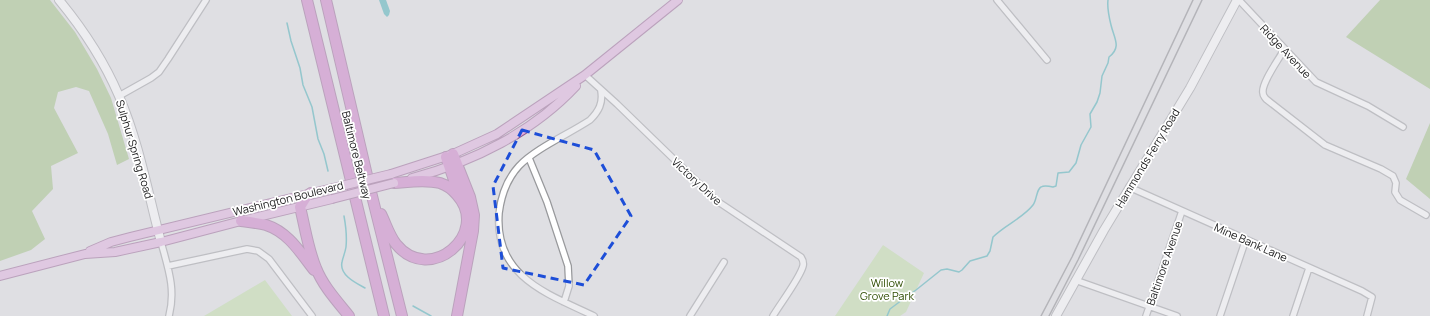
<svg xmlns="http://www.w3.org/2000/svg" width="1430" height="316" font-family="Manrope,sans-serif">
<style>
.green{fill:#bedea1}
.forest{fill:#9bbe7b}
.water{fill:#3baab1}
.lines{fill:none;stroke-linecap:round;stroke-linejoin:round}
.stream{stroke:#3baab1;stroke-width:1.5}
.street-casing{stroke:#98999c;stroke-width:8}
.secondary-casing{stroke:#98999c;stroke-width:10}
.primary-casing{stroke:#90598d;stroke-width:10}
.highway-casing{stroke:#90598d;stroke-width:12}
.street{stroke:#fff;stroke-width:5.5}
.secondary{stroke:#fff;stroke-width:8}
.primary{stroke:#e0addd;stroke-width:8}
.highway{stroke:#cc77c6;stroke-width:10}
.rail{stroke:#828285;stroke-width:1.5}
.primary-bridge-casing{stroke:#90598d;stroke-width:10;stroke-linecap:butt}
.primary-bridge{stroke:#e0addd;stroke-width:8}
.marked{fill:none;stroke:#1d4ed8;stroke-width:3;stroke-dasharray:8 5;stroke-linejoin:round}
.labels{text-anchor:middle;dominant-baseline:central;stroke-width:3.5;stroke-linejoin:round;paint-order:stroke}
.street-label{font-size:11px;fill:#212122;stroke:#fff}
.park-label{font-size:11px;fill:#2e4c00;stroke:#fff}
</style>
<rect width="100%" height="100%" fill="#dfdfe3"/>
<path class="green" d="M 883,245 L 924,273 L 906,312 L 900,316 L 835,316 Z
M 265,280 L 292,316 L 204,316 Z"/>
<path class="forest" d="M 0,0 L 50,0 L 75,32 L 97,69 L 111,98 L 129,159 L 117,165 L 108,134 L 89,91 L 76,87 L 58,92 L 54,108 L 78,153 L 51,166 L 53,189 L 32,211 L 45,239 L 31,250 L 0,261 Z
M 1380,0 L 1430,0 L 1430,89 L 1346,37 Z
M 1430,123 L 1430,199 L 1406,179 Z"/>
<path class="water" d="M 379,0 L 386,0 L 390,11 L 389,15 L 387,17 L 384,14 Z"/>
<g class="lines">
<path class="stream" d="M 287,23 L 291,41 L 300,68 L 303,85 L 312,107 L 318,139 L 324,154 L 328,171
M 344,216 C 346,227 347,237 346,247 C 345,253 343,257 342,262 C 339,275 356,283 365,288
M 413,306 L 431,316
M 887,316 L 890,309 L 898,303 L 916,290 L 941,270 L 947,269 L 959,272 L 962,270 L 970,261 L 987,256 L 990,251 L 993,237 C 1005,225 1023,218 1033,205 C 1037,200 1036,190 1041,187 C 1044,185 1049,186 1053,187 L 1056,186 L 1058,173 L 1069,172 L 1076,163 L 1081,145 L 1091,127 L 1090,114 L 1097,102 L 1100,93 L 1102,76 L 1108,63 L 1109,57 C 1122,47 1114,38 1111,25 C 1109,17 1107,8 1108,0"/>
<g class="street-casing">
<path id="street" d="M 997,0 L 1047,60
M 1239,0 L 1316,82 L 1368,106 L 1403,127
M 1286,51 L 1282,53 C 1277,62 1261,84 1263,93 C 1263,96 1264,96 1266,99 L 1325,145 L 1381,169 L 1393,176 L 1396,183 L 1395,192 L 1400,200 L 1426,215
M 585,75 L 617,104 L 717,201 L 801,257 C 803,260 804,262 803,266 C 800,278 780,304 773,316
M 119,96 L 151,78 L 159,72 L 168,59 L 206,0
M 529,158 L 547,202 L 568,266 L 569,286 L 564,302
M 1129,187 L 1362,291 L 1372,297 L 1367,316
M 161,242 C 168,268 176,289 169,316
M 168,266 L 247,249 L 258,251 L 269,259 L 312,316
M 1075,280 L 1177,316
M 594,316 C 548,294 494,277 499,213 C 501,197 507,179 519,166 C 536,148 569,134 590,120 C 599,111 603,103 601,91
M 690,316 L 724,262
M 1146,316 L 1182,211
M 1220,316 L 1246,239
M 1293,316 L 1309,268"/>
</g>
<g class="secondary-casing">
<path id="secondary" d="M 59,0 C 83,29 104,61 119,96 C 139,142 148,193 161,242
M 1056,316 L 1104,230 L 1190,88 L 1237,0"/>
</g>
<g class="primary-casing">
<path id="primary" d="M 391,174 L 453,154 L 497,134 L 585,75 L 678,0
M 412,178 C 473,162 533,132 576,86
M 90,251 L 111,242 L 130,237 L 329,189
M 0,276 L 85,254 L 115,252 L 161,242 L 241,221 L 332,199"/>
</g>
<g class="highway-casing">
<path id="highway" d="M 307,0 L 384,316
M 326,0 L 370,188 L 402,316
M 453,154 L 470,197 L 474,215 L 473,231 L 457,316
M 446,157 L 460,197
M 311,193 L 306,197 L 300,207 C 305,227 308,249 316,268 C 323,286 337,301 349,316
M 381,214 C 386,224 389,235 396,244 C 430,286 491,233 457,195 C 453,190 446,185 440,183 C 425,179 409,182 394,183
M 241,221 C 249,222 258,223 266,225 C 288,232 300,252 314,270"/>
</g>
<use href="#street" class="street"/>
<use href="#secondary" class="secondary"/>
<use href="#primary" class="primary"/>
<use href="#highway" class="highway"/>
<path class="rail" d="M 1041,316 L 1072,257 L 1193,0
M 1049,316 L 1078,260 L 1202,0"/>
<g class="primary-bridge-casing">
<path id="primary-bridge" d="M 329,189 L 391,174
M 332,199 L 394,183"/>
</g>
<use href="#primary-bridge" class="primary-bridge"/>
</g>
<path d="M0 0H1430V316H0ZM 522,130 L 594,150 L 631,216 L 584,285 L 503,268 L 493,186 Z" fill="#dfdfe3" fill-opacity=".55" fill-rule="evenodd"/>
<path class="marked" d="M 522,130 L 594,150 L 631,216 L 584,285 L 503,268 L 493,186 Z"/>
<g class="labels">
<g class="street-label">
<text transform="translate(1286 51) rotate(47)">Ridge Avenue</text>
<text transform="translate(135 149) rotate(73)">Sulphur Spring Road</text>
<text transform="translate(357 155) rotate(76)">Baltimore Beltway</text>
<text transform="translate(1147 158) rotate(-59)">Hammonds Ferry Road</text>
<text transform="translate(697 181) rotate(43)">Victory Drive</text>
<text transform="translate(288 198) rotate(-14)">Washington Boulevard</text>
<text transform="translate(1251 242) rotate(24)">Mine Bank Lane</text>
<text transform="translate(1164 263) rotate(-71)">Baltimore Avenue</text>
</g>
<g class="park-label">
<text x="887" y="282">Willow<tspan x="887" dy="13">Grove Park</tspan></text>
</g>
</g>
</svg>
